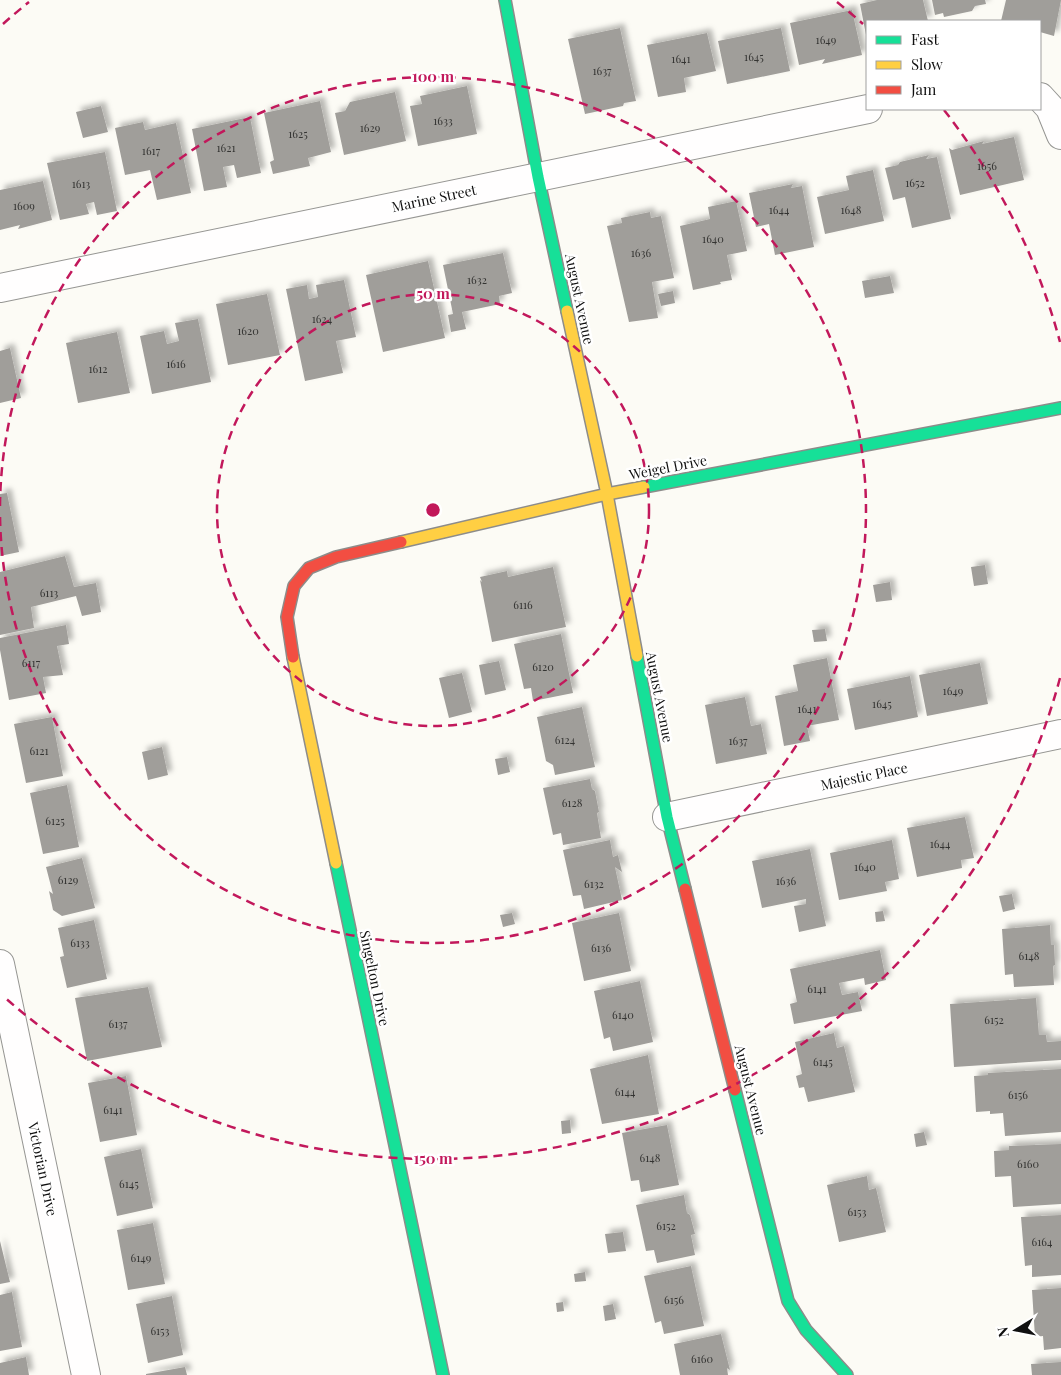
<svg xmlns="http://www.w3.org/2000/svg" width="1061" height="1375" font-family="'Playfair Display',serif">
<style>
.building{fill:#a09e9a;filter:url(#shadow)}
.lines{fill:none;stroke-linecap:round;stroke-linejoin:round}
.street-casing{stroke:#969693;stroke-width:30}
.fast-casing{stroke:#8d8c8a;stroke-width:14}
.slow-casing{stroke:#8d8c8a;stroke-width:14}
.jam-casing{stroke:#8d8c8a;stroke-width:14}
.street{stroke:#fffefe;stroke-width:28}
.fast{stroke:#16e098;stroke-width:11}
.slow{stroke:#ffcf43;stroke-width:11}
.jam{stroke:#f24e42;stroke-width:11}
.ring{fill:none;stroke:#c2185b;stroke-width:2.5;stroke-dasharray:9 6}
.labels{text-anchor:middle;dominant-baseline:central;stroke-width:5;stroke-linejoin:round;paint-order:stroke}
.number-label{font-size:11px;fill:#343432}
.street-label{font-size:14px;fill:#101010;stroke:#fff}
.centre{fill:#c2185b;stroke:#fff;stroke-width:2.5}
.ring-label{font-size:15px;text-anchor:middle;font-weight:bold;fill:#c2185b;stroke:#fff;stroke-width:5;stroke-linejoin:round;paint-order:stroke}
</style>
<defs>
<filter id="shadow"><feDropShadow dx="4.5" dy="-4.5" stdDeviation="2.5" flood-color="#0004"/></filter>
</defs>
<rect width="100%" height="100%" fill="#fcfbf5"/>
<path class="building" d="M 877,0 L 923,0 L 928,21 L 867,21 L 866,35 L 860,4 Z
M 932,0 L 985,0 L 986,4 L 975,6 L 972,11 L 944,17 L 943,13 L 935,15 Z
M 1006,0 L 1061,0 L 1054,36 L 1040,32 L 1040,21 L 1001,21 Z
M 852,10 L 862,55 L 822,64 L 825,59 L 799,65 L 790,23 Z
M 620,28 L 636,101 L 624,103 L 623,106 L 585,114 L 568,39 Z
M 781,28 L 790,71 L 727,84 L 718,41 Z
M 707,33 L 716,71 L 684,78 L 686,92 L 658,97 L 647,45 Z
M 467,86 L 477,134 L 418,146 L 410,106 L 422,104 L 420,96 Z
M 395,92 L 406,141 L 344,155 L 335,113 L 345,111 L 350,102 Z
M 320,101 L 331,152 L 308,158 L 310,166 L 273,174 L 270,162 L 274,160 L 264,113 Z
M 101,106 L 108,132 L 83,138 L 76,112 Z
M 250,117 L 261,173 L 237,178 L 234,165 L 223,167 L 227,187 L 204,191 L 192,129 Z
M 143,122 L 145,130 L 176,123 L 191,193 L 157,200 L 150,170 L 125,175 L 115,128 Z
M 1014,137 L 1024,180 L 960,195 L 949,148 L 952,150 L 984,141 L 982,144 Z
M 105,152 L 117,211 L 97,215 L 94,202 L 86,204 L 89,214 L 60,220 L 47,163 Z
M 929,155 L 926,159 L 937,157 L 951,219 L 912,228 L 905,197 L 893,200 L 885,168 L 898,165 L 900,162 Z
M 873,170 L 884,221 L 825,234 L 817,197 L 849,190 L 846,176 Z
M 43,181 L 52,220 L 18,229 L 20,225 L 0,230 L 0,190 Z
M 793,184 L 791,188 L 802,186 L 814,247 L 775,255 L 769,224 L 756,227 L 749,193 Z
M 736,201 L 747,251 L 727,255 L 732,280 L 720,282 L 721,284 L 693,290 L 680,226 L 710,219 L 708,207 Z
M 650,212 L 651,218 L 661,216 L 674,278 L 652,282 L 658,318 L 629,322 L 607,226 L 622,223 L 621,218 Z
M 503,253 L 512,293 L 499,296 L 500,304 L 462,312 L 466,329 L 451,332 L 448,315 L 453,314 L 443,265 Z
M 428,261 L 445,338 L 383,352 L 366,275 Z
M 890,276 L 894,293 L 865,298 L 862,281 Z
M 344,280 L 356,337 L 336,341 L 343,373 L 305,381 L 286,289 L 307,285 L 309,299 L 318,297 L 316,285 Z
M 673,291 L 675,303 L 661,306 L 658,294 Z
M 267,294 L 280,355 L 228,365 L 216,304 Z
M 198,319 L 211,382 L 152,394 L 140,336 L 164,331 L 167,344 L 179,341 L 175,323 Z
M 117,332 L 130,393 L 78,403 L 66,343 Z
M 10,348 L 21,398 L 0,403 L 0,351 Z
M 7,493 L 19,552 L 0,556 L 0,494 Z
M 65,556 L 74,587 L 96,583 L 101,612 L 82,616 L 76,596 L 31,607 L 34,628 L 0,635 L 0,572 Z
M 985,565 L 988,584 L 974,586 L 971,567 Z
M 553,567 L 566,627 L 492,642 L 480,580 L 482,582 L 480,577 L 507,571 L 508,577 Z
M 890,582 L 892,600 L 876,602 L 873,585 Z
M 66,625 L 69,644 L 57,646 L 63,675 L 43,677 L 46,693 L 9,700 L 0,650 L 0,638 Z
M 825,629 L 827,641 L 814,642 L 812,630 Z
M 561,634 L 573,693 L 533,701 L 531,688 L 524,689 L 514,644 Z
M 827,658 L 839,720 L 807,726 L 810,741 L 784,746 L 775,696 L 798,691 L 793,665 Z
M 499,661 L 506,690 L 485,695 L 479,665 Z
M 980,663 L 988,704 L 927,716 L 919,675 Z
M 462,673 L 472,712 L 449,718 L 439,678 Z
M 910,676 L 918,717 L 855,730 L 847,689 Z
M 745,697 L 751,726 L 761,724 L 767,754 L 716,764 L 705,705 Z
M 582,707 L 595,767 L 555,775 L 553,765 L 546,761 L 537,717 Z
M 52,717 L 63,776 L 26,783 L 14,724 Z
M 162,747 L 168,775 L 148,780 L 142,752 Z
M 507,757 L 510,772 L 498,775 L 495,759 Z
M 590,779 L 592,789 L 595,791 L 599,812 L 597,813 L 601,838 L 563,845 L 561,833 L 553,835 L 543,788 Z
M 67,785 L 79,847 L 43,854 L 30,793 Z
M 965,817 L 974,858 L 961,860 L 962,868 L 917,877 L 907,828 Z
M 610,840 L 613,857 L 618,855 L 622,872 L 615,867 L 622,900 L 584,909 L 581,895 L 573,896 L 563,850 Z
M 892,840 L 899,879 L 885,882 L 887,891 L 839,900 L 830,853 Z
M 810,849 L 826,926 L 799,932 L 794,906 L 806,904 L 806,899 L 762,908 L 752,861 Z
M 82,858 L 95,908 L 62,916 L 53,910 L 49,891 L 53,894 L 46,867 Z
M 1012,894 L 1015,909 L 1003,912 L 999,896 Z
M 883,911 L 885,921 L 876,922 L 875,912 Z
M 512,913 L 515,924 L 503,927 L 500,915 Z
M 619,913 L 631,971 L 584,981 L 572,923 Z
M 94,920 L 107,979 L 67,988 L 60,957 L 64,956 L 58,928 Z
M 1050,925 L 1051,945 L 1054,945 L 1055,965 L 1053,966 L 1054,985 L 1014,987 L 1013,974 L 1005,975 L 1002,929 Z
M 880,950 L 886,980 L 865,985 L 864,978 L 839,983 L 842,995 L 858,992 L 862,1011 L 794,1024 L 790,1004 L 797,1002 L 790,969 Z
M 640,981 L 653,1042 L 613,1051 L 610,1037 L 604,1039 L 594,991 Z
M 148,987 L 162,1047 L 87,1061 L 75,998 Z
M 1036,998 L 1039,1035 L 1046,1035 L 1047,1042 L 1061,1041 L 1061,1060 L 954,1067 L 950,1004 Z
M 834,1033 L 837,1048 L 844,1046 L 855,1092 L 808,1102 L 804,1087 L 799,1088 L 796,1076 L 802,1074 L 795,1042 Z
M 648,1055 L 659,1114 L 602,1124 L 590,1069 Z
M 1061,1069 L 1061,1132 L 1005,1136 L 1003,1113 L 990,1114 L 990,1111 L 976,1112 L 974,1076 L 988,1075 L 988,1073 Z
M 126,1076 L 137,1135 L 100,1142 L 88,1083 Z
M 570,1120 L 571,1133 L 562,1134 L 561,1121 Z
M 667,1125 L 679,1185 L 641,1192 L 639,1180 L 631,1181 L 622,1133 Z
M 924,1132 L 927,1145 L 916,1147 L 914,1134 Z
M 1061,1144 L 1061,1204 L 1013,1207 L 1011,1176 L 995,1177 L 994,1151 L 1009,1150 L 1009,1146 Z
M 141,1149 L 153,1208 L 117,1216 L 104,1157 Z
M 867,1176 L 869,1190 L 876,1188 L 886,1232 L 839,1242 L 827,1185 Z
M 684,1195 L 687,1213 L 690,1215 L 695,1234 L 691,1235 L 695,1255 L 657,1263 L 654,1250 L 646,1251 L 636,1205 Z
M 1061,1215 L 1061,1275 L 1032,1277 L 1032,1265 L 1025,1266 L 1021,1217 Z
M 153,1223 L 165,1284 L 128,1290 L 117,1230 Z
M 623,1232 L 626,1251 L 608,1253 L 605,1234 Z
M 0,1241 L 10,1282 L 0,1284 Z
M 691,1266 L 704,1326 L 664,1334 L 661,1321 L 655,1323 L 644,1276 Z
M 585,1272 L 586,1281 L 575,1282 L 574,1274 Z
M 1061,1288 L 1061,1348 L 1044,1350 L 1043,1336 L 1035,1337 L 1032,1290 Z
M 12,1292 L 22,1347 L 0,1351 L 0,1295 Z
M 172,1296 L 183,1355 L 148,1363 L 136,1304 Z
M 563,1302 L 564,1311 L 557,1312 L 556,1303 Z
M 613,1304 L 616,1319 L 605,1321 L 603,1306 Z
M 721,1334 L 730,1370 L 727,1368 L 728,1375 L 680,1375 L 674,1344 Z
M 26,1357 L 29,1375 L 0,1375 L 0,1363 Z
M 1061,1362 L 1061,1375 L 1032,1375 L 1031,1364 Z
M 185,1367 L 187,1375 L 146,1375 L 146,1374 Z"/>
<g class="lines">
<g class="street-casing">
<path id="street" d="M 1040,97 L 1050,108 L 1061,135
M 0,288 L 868,109
M 667,817 L 1061,734
M 0,964 L 86,1375"/>
</g>
<g class="fast-casing">
<path id="fast" d="M 505,0 L 538,177 L 567,311
M 644,487 L 1061,408
M 637,656 L 667,817 L 685,889
M 336,863 L 443,1375
M 735,1090 L 788,1301 L 806,1330 L 847,1375"/>
</g>
<g class="slow-casing">
<path id="slow" d="M 567,311 L 607,494 L 637,656
M 401,542 L 607,494 L 644,487
M 293,657 L 336,863"/>
</g>
<g class="jam-casing">
<path id="jam" d="M 293,657 L 287,617 L 294,586 L 309,568 L 336,557 L 401,542
M 685,889 L 735,1090"/>
</g>
<use href="#street" class="street"/>
<use href="#fast" class="fast"/>
<use href="#slow" class="slow"/>
<use href="#jam" class="jam"/>
</g>
<g class="ring">
<circle cx="433" cy="510" r="216"/>
<path d="M0 506A433 433 0 1 1 0 514"/>
<path d="M1060 678A649 649 0 0 1 3 996M3 24A649 649 0 0 1 29 2M837 2A649 649 0 0 1 863 24M944 110A649 649 0 0 1 1060 342"/>
</g>
<g class="labels">
<g class="number-label">
<text x="826" y="39">1649</text>
<text x="754" y="56">1645</text>
<text x="681" y="58">1641</text>
<text x="602" y="70">1637</text>
<text x="443" y="120">1633</text>
<text x="370" y="127">1629</text>
<text x="298" y="133">1625</text>
<text x="226" y="147">1621</text>
<text x="151" y="150">1617</text>
<text x="987" y="165">1656</text>
<text x="915" y="182">1652</text>
<text x="81" y="183">1613</text>
<text x="24" y="205">1609</text>
<text x="779" y="209">1644</text>
<text x="851" y="209">1648</text>
<text x="713" y="238">1640</text>
<text x="641" y="252">1636</text>
<text x="477" y="279">1632</text>
<text x="322" y="318">1624</text>
<text x="248" y="330">1620</text>
<text x="176" y="363">1616</text>
<text x="98" y="368">1612</text>
<text x="49" y="592">6113</text>
<text x="523" y="604">6116</text>
<text x="31" y="662">6117</text>
<text x="543" y="666">6120</text>
<text x="953" y="690">1649</text>
<text x="882" y="703">1645</text>
<text x="807" y="708">1641</text>
<text x="565" y="739">6124</text>
<text x="738" y="740">1637</text>
<text x="39" y="750">6121</text>
<text x="572" y="802">6128</text>
<text x="55" y="820">6125</text>
<text x="940" y="843">1644</text>
<text x="865" y="866">1640</text>
<text x="68" y="879">6129</text>
<text x="786" y="880">1636</text>
<text x="594" y="883">6132</text>
<text x="80" y="942">6133</text>
<text x="601" y="947">6136</text>
<text x="1029" y="955">6148</text>
<text x="817" y="988">6141</text>
<text x="623" y="1014">6140</text>
<text x="994" y="1019">6152</text>
<text x="118" y="1023">6137</text>
<text x="823" y="1061">6145</text>
<text x="625" y="1091">6144</text>
<text x="1018" y="1094">6156</text>
<text x="113" y="1109">6141</text>
<text x="650" y="1157">6148</text>
<text x="1028" y="1163">6160</text>
<text x="129" y="1183">6145</text>
<text x="857" y="1211">6153</text>
<text x="666" y="1225">6152</text>
<text x="1042" y="1241">6164</text>
<text x="141" y="1257">6149</text>
<text x="674" y="1299">6156</text>
<text x="160" y="1330">6153</text>
<text x="702" y="1358">6160</text>
</g>
<g class="street-label">
<text transform="translate(434 198) rotate(-12)">Marine Street</text>
<text transform="translate(580 299) rotate(78)">August Avenue</text>
<text transform="translate(668 467) rotate(-11)">Weigel Drive</text>
<text transform="translate(660 697) rotate(79)">August Avenue</text>
<text transform="translate(864 776) rotate(-12)">Majestic Place</text>
<text transform="translate(375 978) rotate(78)">Singelton Drive</text>
<text transform="translate(751 1090) rotate(76)">August Avenue</text>
<text transform="translate(43 1169) rotate(78)">Victorian Drive</text>
</g>
</g>
<circle cx="433" cy="510" r="8" class="centre"/>
<g class="ring-label">
<text x="433" y="82">100 m</text>
<text x="433" y="299">50 m</text>
<text x="433" y="1164">150 m</text>
</g>
<rect x="866" y="20" width="175" height="90" fill="#ffffff" stroke="#9f9f9f"/>
<rect x="876" y="36" width="25" height="8" fill="#16e098" stroke="#9f9f9f"/>
<text x="911" y="45" font-size="15" fill="#101010">Fast</text>
<rect x="876" y="61" width="25" height="8" fill="#ffcf43" stroke="#9f9f9f"/>
<text x="911" y="70" font-size="15" fill="#101010">Slow</text>
<rect x="876" y="86" width="25" height="8" fill="#f24e42" stroke="#9f9f9f"/>
<text x="911" y="95" font-size="15" fill="#101010">Jam</text>
<g transform="translate(1016 1330) rotate(260)" stroke="#ffffff" stroke-width="4" paint-order="stroke">
<path d="M0-4L9 19L0 12L-9 19Z" fill="#101010"/>
<text y="-8" font-size="14" font-weight="bold" text-anchor="middle" fill="#101010">N</text>
</g>
</svg>
